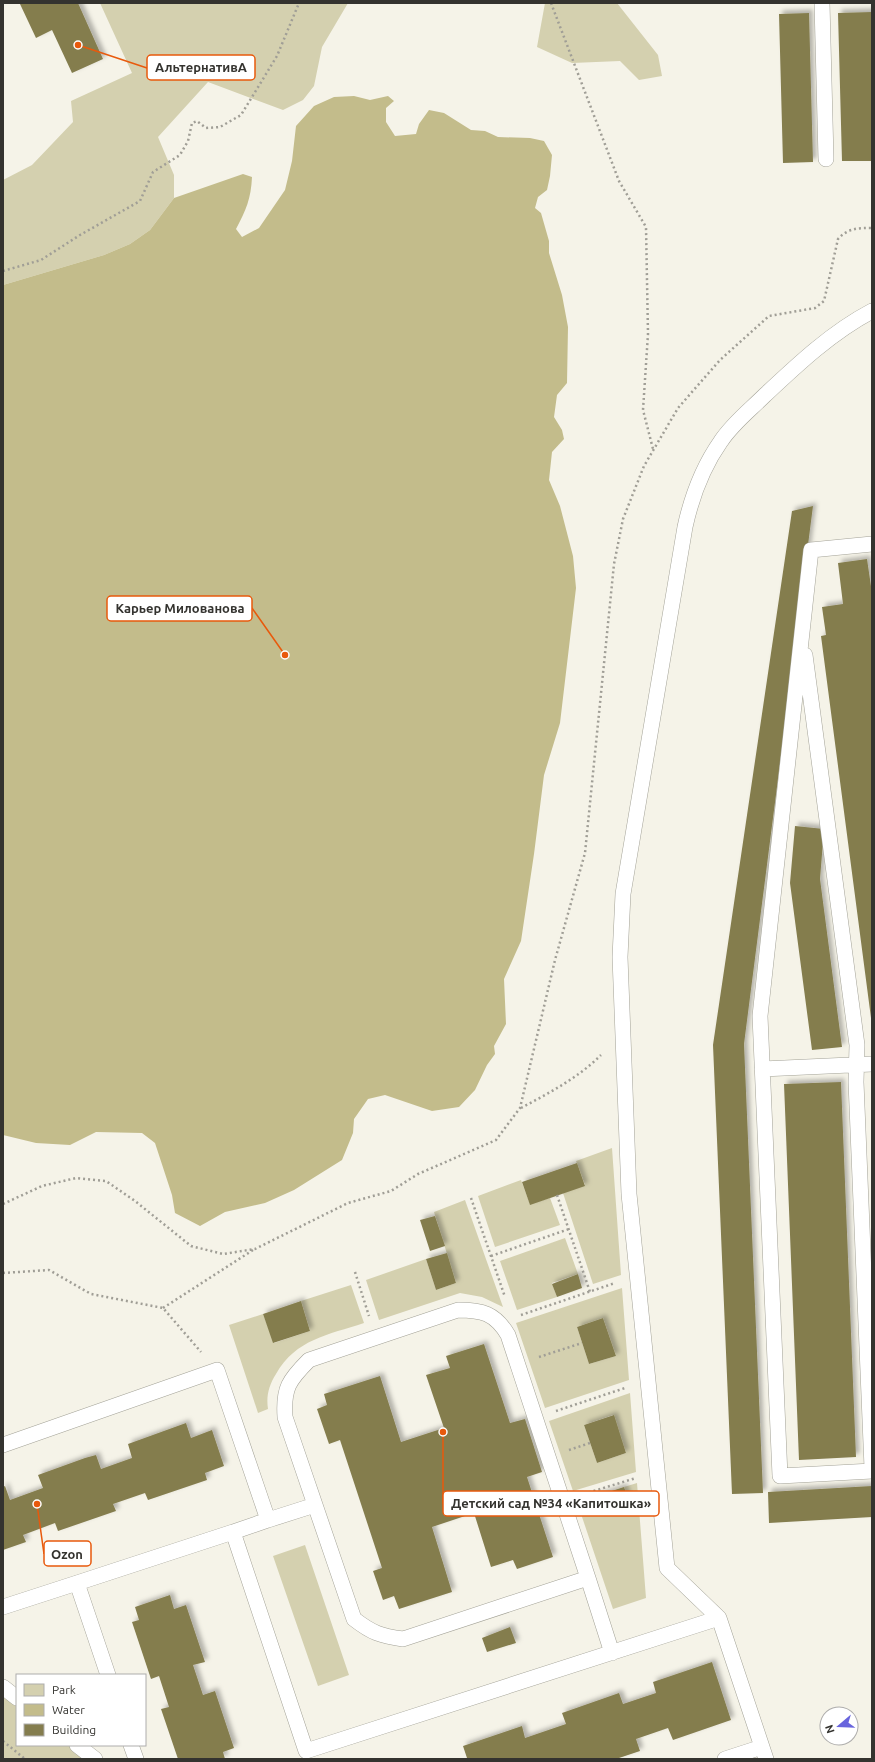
<svg xmlns="http://www.w3.org/2000/svg" width="875" height="1762" font-family="Ubuntu,sans-serif">
<style>
.green{fill:#d4d0af;fill-rule:evenodd}
.water{fill:#c3bc8b}
.building{fill:#847d4e;filter:url(#shadow)}
.lines{fill:none;stroke-linecap:round;stroke-linejoin:round}
.service-casing{stroke:#a3a297;stroke-width:16}
.path{stroke:#a09e96;stroke-width:2.5;stroke-dasharray:2 3;stroke-linecap:butt}
.service{stroke:#fff;stroke-width:15}
.leader{fill:none;stroke:#e8590c;stroke-width:1.5}
.callout-dot{fill:#e8590c;stroke:#fff;stroke-width:1.5}
.callout{fill:#fff;stroke:#e8590c;stroke-width:1.5}
.callout-label{font-size:13px;text-anchor:middle;font-weight:bold;fill:#34332f}
</style>
<defs>
<filter id="shadow"><feDropShadow dx="3.5" dy="-3.5" stdDeviation="2" flood-color="#0004"/></filter>
</defs>
<rect width="100%" height="100%" fill="#f5f3e8"/>
<path class="green" d="M 100,3 L 348,3 L 322,47 L 314,86 L 303,100 L 283,110 L 208,82 L 158,137 L 174,175 L 174,198 L 150,230 L 130,244 L 104,255 L 3,285 L 3,180 L 32,165 L 73,122 L 71,101 L 132,73 Z
M 545,3 L 617,3 L 658,55 L 662,76 L 639,80 L 620,61 L 572,63 L 537,47 Z
M 612,1148 L 621,1275 L 593,1284 L 563,1193 L 585,1185 L 576,1161 Z
M 521,1180 L 530,1204 L 550,1198 L 560,1225 L 495,1247 L 478,1196 Z
M 465,1200 L 503,1307 L 482,1297 L 460,1293 L 379,1320 L 366,1280 L 426,1259 L 436,1290 L 456,1283 L 434,1212 Z
M 565,1238 L 578,1274 L 552,1283 L 557,1297 L 517,1310 L 500,1261 Z
M 351,1285 L 364,1323 C 328,1335 296,1339 276,1374 C 269,1385 266,1396 268,1409 L 258,1413 L 229,1325 L 263,1314 L 274,1343 L 310,1331 L 301,1301 Z
M 622,1288 L 629,1380 L 545,1408 L 516,1323 ZM 603,1318 L 616,1356 L 589,1364 L 577,1327 Z
M 630,1393 L 636,1472 L 573,1491 L 549,1421 ZM 613,1415 L 626,1453 L 597,1463 L 584,1425 Z
M 637,1483 L 646,1598 L 613,1609 L 577,1502 L 596,1496 L 603,1515 L 631,1506 L 624,1487 Z
M 305,1545 L 349,1675 L 318,1686 L 273,1556 Z
M 3,1687 L 17,1698 L 17,1745 L 77,1745 L 95,1759 L 3,1759 Z"/>
<path class="water" d="M 354,96 L 370,100 L 388,96 L 394,101 L 386,108 L 386,122 L 395,136 L 416,134 L 419,124 L 429,110 L 444,113 L 471,130 L 485,131 L 498,137 L 530,138 L 544,141 L 552,155 L 550,176 L 547,190 L 538,197 L 535,208 L 541,213 L 549,241 L 549,253 L 562,295 L 568,327 L 567,383 L 557,395 L 554,417 L 562,430 L 564,439 L 552,452 L 549,480 L 560,506 L 573,556 L 576,588 L 560,723 L 544,775 L 534,854 L 521,941 L 504,979 L 506,1024 L 494,1046 L 495,1054 L 487,1065 L 475,1090 L 459,1107 L 432,1111 L 385,1095 L 368,1099 L 354,1119 L 353,1133 L 342,1160 L 294,1190 L 265,1203 L 225,1212 L 200,1226 L 175,1213 L 172,1195 L 155,1143 L 142,1133 L 96,1132 L 70,1145 L 36,1143 L 3,1135 L 3,285 L 104,255 L 130,244 L 150,230 L 174,198 L 243,174 L 252,177 C 251,199 246,210 236,229 L 242,237 L 259,228 L 285,190 L 292,161 L 296,126 L 314,106 L 334,97 Z"/>
<path class="building" d="M 22,3 L 78,3 L 103,59 L 72,73 L 52,30 L 36,38 L 20,4 Z
M 872,12 L 872,161 L 842,161 L 838,13 Z
M 809,13 L 813,162 L 783,163 L 779,14 Z
M 813,506 L 744,1044 L 763,1493 L 732,1494 L 713,1045 L 792,511 Z
M 867,559 L 872,593 L 871,1018 L 821,636 L 826,635 L 822,607 L 843,604 L 838,563 Z
M 795,826 L 824,829 L 820,879 L 842,1047 L 812,1050 L 790,883 Z
M 841,1082 L 856,1457 L 799,1460 L 784,1084 Z
M 577,1163 L 585,1186 L 530,1205 L 522,1182 Z
M 435,1216 L 445,1246 L 430,1251 L 420,1220 Z
M 447,1253 L 456,1283 L 436,1290 L 426,1259 Z
M 578,1274 L 582,1288 L 557,1297 L 552,1284 Z
M 301,1301 L 310,1331 L 273,1343 L 263,1314 Z
M 603,1318 L 616,1356 L 589,1364 L 577,1327 Z
M 484,1344 L 510,1423 L 525,1419 L 542,1472 L 527,1477 L 553,1557 L 517,1569 L 513,1560 L 491,1567 L 474,1513 L 432,1527 L 452,1592 L 399,1609 L 394,1596 L 383,1600 L 373,1571 L 382,1568 L 340,1440 L 329,1444 L 317,1409 L 327,1405 L 324,1394 L 380,1376 L 401,1442 L 444,1428 L 426,1375 L 450,1368 L 446,1356 Z
M 614,1415 L 626,1453 L 597,1463 L 584,1425 Z
M 186,1423 L 191,1438 L 212,1430 L 224,1466 L 205,1473 L 207,1480 L 148,1500 L 145,1493 L 113,1504 L 116,1511 L 58,1531 L 55,1523 L 23,1535 L 26,1542 L 3,1550 L 3,1487 L 5,1486 L 10,1500 L 43,1488 L 38,1475 L 85,1458 L 96,1455 L 101,1469 L 132,1458 L 128,1444 Z
M 872,1486 L 872,1517 L 769,1523 L 768,1492 Z
M 624,1487 L 631,1506 L 603,1516 L 596,1496 Z
M 170,1595 L 174,1609 L 186,1605 L 205,1662 L 193,1665 L 203,1695 L 215,1691 L 234,1748 L 223,1752 L 225,1759 L 178,1759 L 161,1709 L 169,1707 L 159,1676 L 151,1679 L 132,1622 L 139,1620 L 135,1607 Z
M 510,1627 L 516,1643 L 487,1652 L 482,1638 Z
M 712,1662 L 731,1720 L 673,1740 L 668,1728 L 636,1739 L 640,1751 L 616,1759 L 464,1759 L 467,1758 L 463,1746 L 522,1726 L 525,1738 L 566,1724 L 562,1713 L 619,1693 L 623,1704 L 656,1693 L 653,1682 Z"/>
<g class="lines">
<g class="service-casing">
<path id="service" d="M 822,3 L 826,159
M 872,544 L 811,550 L 760,1016 L 780,1476 L 872,1471
M 805,655 L 857,1045 L 856,1082 L 872,1468
M 762,1069 L 872,1064
M 458,1310 C 482,1310 495,1313 508,1335 L 588,1578 L 403,1639 C 381,1636 372,1633 354,1619 L 285,1417 C 283,1388 289,1380 309,1360 Z
M 3,1445 L 217,1370 L 268,1520 L 233,1532 L 306,1751 L 719,1618
M 268,1520 L 315,1505
M 588,1578 L 612,1653
M 3,1607 L 77,1583
M 108,1675 L 77,1583 L 233,1532
M 3,1687 L 17,1698
M 77,1745 L 95,1759
M 131,1745 L 136,1759
M 725,1759 L 762,1747
M 766,1759 L 719,1618 L 667,1568 L 629,1194 L 620,957 L 623,894 L 685,527 C 692,495 702,468 721,441 C 733,423 750,410 765,395 C 798,364 832,332 872,311"/>
</g>
<path class="path" d="M 551,3 L 619,181 L 646,227 L 648,334 L 643,410 L 653,449
M 3,271 L 41,260 L 80,235 L 140,201 L 153,172 L 180,155 L 188,141 L 192,123 L 197,121 L 206,128 L 220,127 L 241,115 L 277,56 L 299,3
M 521,1108 C 549,1093 578,1078 601,1055
M 557,1195 L 590,1292
M 471,1198 L 505,1297
M 3,1204 L 42,1186 L 76,1178 L 106,1181 L 135,1201 L 191,1246 L 223,1254 L 255,1249 L 348,1203 L 391,1191 L 418,1174 L 496,1140 L 520,1108 L 555,960 L 585,853 L 614,564 L 623,519 L 644,466 L 678,408 L 720,360 L 769,316 L 815,308 L 824,301 L 838,239 C 848,228 858,228 872,228
M 491,1256 L 569,1229
M 355,1272 L 369,1316
M 3,1273 L 49,1270 L 91,1294 L 163,1308 L 201,1352
M 163,1308 L 253,1250
M 521,1315 L 615,1283
M 539,1357 L 582,1343
M 556,1411 L 625,1388
M 569,1450 L 590,1443
M 584,1494 L 636,1478
M 3,1741 L 25,1759"/>
<use href="#service" class="service"/>
</g>
<path class="leader" d="M78 45L147 68M285 655L252 608M443 1432L443 1504M37 1504L44 1554"/>
<g class="callout-dot">
<circle cx="78" cy="45" r="4"/>
<circle cx="285" cy="655" r="4"/>
<circle cx="443" cy="1432" r="4"/>
<circle cx="37" cy="1504" r="4"/>
</g>
<g class="callout">
<rect x="147" y="55" width="108" height="25" rx="4"/>
<rect x="107" y="596" width="145" height="25" rx="4"/>
<rect x="443" y="1491" width="216" height="25" rx="4"/>
<rect x="44" y="1541" width="47" height="25" rx="4"/>
</g>
<g class="callout-label">
<text x="201" y="72">АльтернативА</text>
<text x="180" y="613">Карьер Милованова</text>
<text x="551" y="1508">Детский сад №34 «Капитошка»</text>
<text x="67" y="1559">Ozon</text>
</g>
<rect width="875" height="1762" fill="none" stroke="#34332f" stroke-width="8"/>
<rect x="16" y="1674" width="130" height="72" fill="#ffffff" stroke="#aeadac"/>
<rect x="24" y="1684" width="20" height="12" fill="#d4d0af" stroke="#aeadac"/>
<text x="52" y="1694" font-size="12" fill="#34332f">Park</text>
<rect x="24" y="1704" width="20" height="12" fill="#c3bc8b" stroke="#aeadac"/>
<text x="52" y="1714" font-size="12" fill="#34332f">Water</text>
<rect x="24" y="1724" width="20" height="12" fill="#847d4e" stroke="#aeadac"/>
<text x="52" y="1734" font-size="12" fill="#34332f">Building</text>
<g transform="translate(839 1726) rotate(251)"><circle r="19" fill="#ffffff" stroke="#aeadac"/>
<path d="M0-3L7 15L0 10L-7 15Z" fill="#6864dd"/>
<text y="-6" font-size="11" font-weight="bold" text-anchor="middle" fill="#34332f">N</text>
</g>
</svg>
